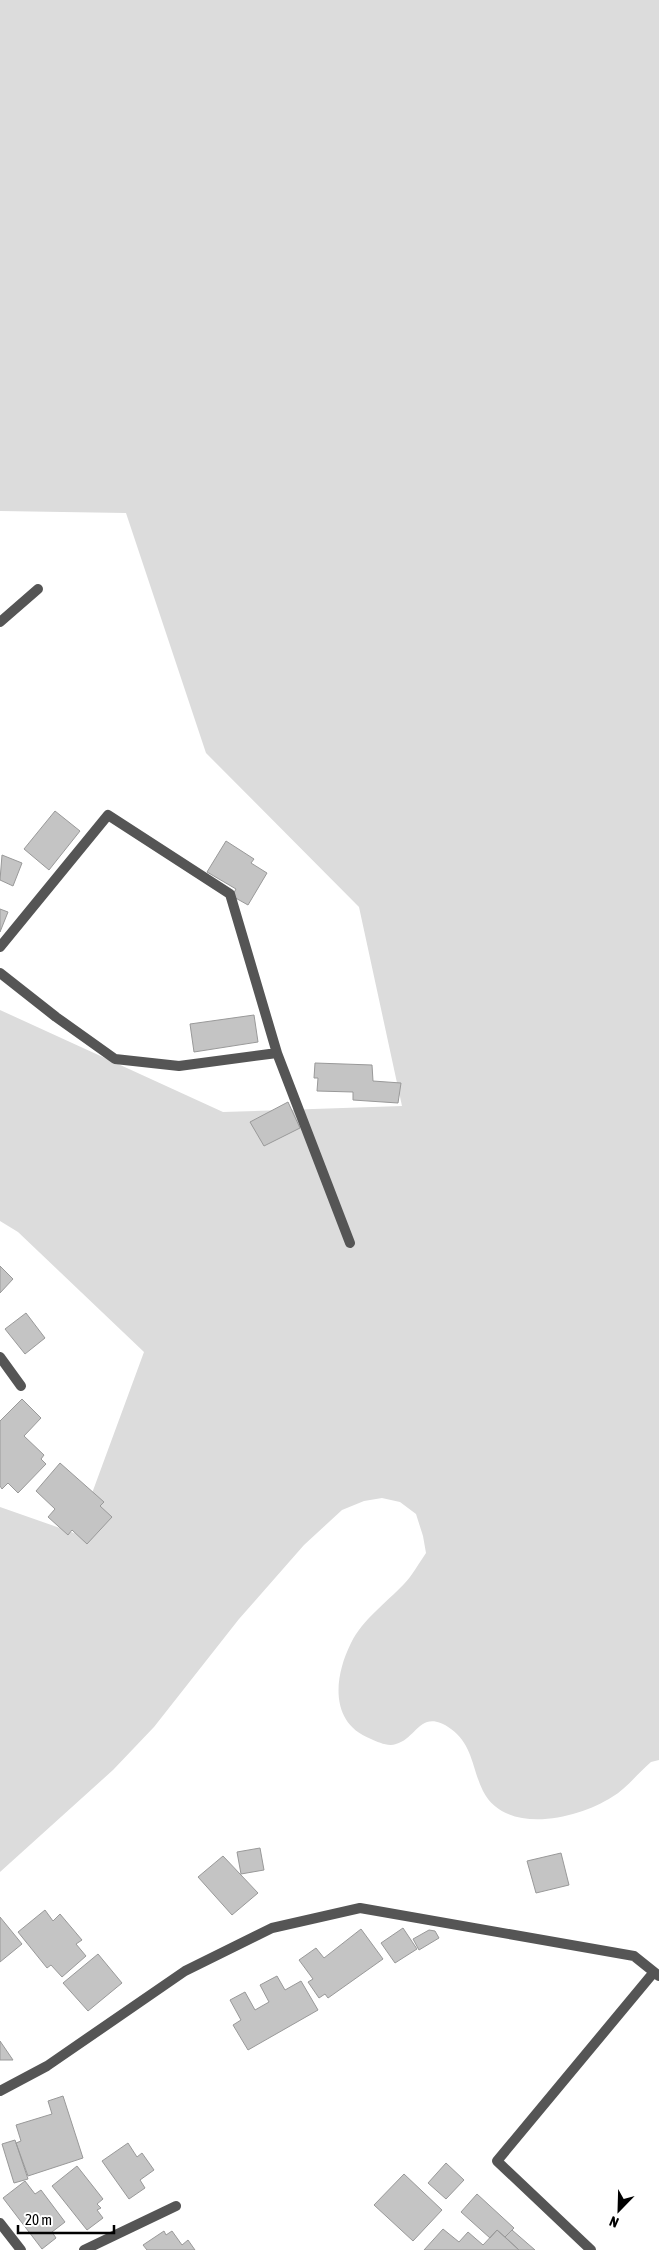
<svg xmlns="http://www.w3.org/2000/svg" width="659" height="2250" font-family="'Asap Condensed',sans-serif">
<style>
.green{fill:#dcdcdc}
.building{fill:#c4c4c4;stroke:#999}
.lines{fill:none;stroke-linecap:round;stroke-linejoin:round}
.street{stroke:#555;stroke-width:10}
</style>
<rect width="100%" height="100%" fill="#fff"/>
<path class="green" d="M 0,0 L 659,0 L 659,1760 L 651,1762 C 638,1773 626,1789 612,1797 C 578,1819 506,1836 483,1791 C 472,1769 473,1745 451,1729 C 420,1707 417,1739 396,1744 C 388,1747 378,1742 371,1739 C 329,1723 334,1677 351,1643 C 363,1619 386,1603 404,1584 C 412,1576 419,1563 426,1553 L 423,1536 L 416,1514 L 400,1502 L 382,1498 L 364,1501 L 342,1510 L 304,1545 L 239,1619 L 154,1727 L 113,1770 L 0,1872 L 0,1507 L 77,1534 L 144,1352 L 18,1232 L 0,1221 L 0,1010 L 223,1112 L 402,1106 L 359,907 L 206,753 L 126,513 L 0,511 Z"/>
<path class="building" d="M 55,811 L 80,831 L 49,870 L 24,849 Z
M 226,841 L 254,859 L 251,863 L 267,873 L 248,905 L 232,896 L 236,889 L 207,872 Z
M 2,855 L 22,863 L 13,886 L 0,880 Z
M 0,909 L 8,912 L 0,932 Z
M 254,1015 L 258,1042 L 194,1052 L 190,1024 Z
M 315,1063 L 372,1065 L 373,1081 L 401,1083 L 398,1103 L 353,1100 L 353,1092 L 317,1091 L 318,1078 L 314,1078 Z
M 288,1102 L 300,1128 L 264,1146 L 250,1122 Z
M 0,1266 L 13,1279 L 0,1293 Z
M 26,1313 L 45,1338 L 25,1354 L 5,1329 Z
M 22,1399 L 41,1418 L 24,1436 L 44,1455 L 41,1459 L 46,1464 L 18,1493 L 8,1483 L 2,1489 L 0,1486 L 0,1421 Z
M 60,1463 L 104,1502 L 100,1506 L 112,1517 L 87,1544 L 72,1530 L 68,1535 L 48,1517 L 55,1509 L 36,1491 Z
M 260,1848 L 264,1870 L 241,1874 L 237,1852 Z
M 561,1853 L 569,1885 L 536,1893 L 527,1861 Z
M 223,1856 L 258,1893 L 232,1915 L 198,1877 Z
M 45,1910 L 53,1921 L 60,1914 L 82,1940 L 76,1944 L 86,1956 L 62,1977 L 51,1965 L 47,1968 L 18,1932 Z
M 0,1917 L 22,1944 L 0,1962 Z
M 403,1928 L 417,1949 L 395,1963 L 381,1943 Z
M 361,1929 L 383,1959 L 328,1998 L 325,1994 L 319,1998 L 308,1982 L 313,1979 L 299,1960 L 316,1948 L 324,1958 Z
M 429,1930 L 435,1931 L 439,1938 L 419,1950 L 413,1939 Z
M 98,1954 L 122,1983 L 88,2011 L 63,1983 Z
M 277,1976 L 285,1990 L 301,1981 L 318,2010 L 248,2050 L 233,2025 L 241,2020 L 230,2000 L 245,1992 L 255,2010 L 269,2002 L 260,1985 Z
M 0,2041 L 13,2060 L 0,2060 Z
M 63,2096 L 83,2158 L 28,2176 L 16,2143 L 21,2141 L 16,2125 L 52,2114 L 48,2101 Z
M 15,2140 L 28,2179 L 14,2183 L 2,2144 Z
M 128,2143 L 137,2157 L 142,2153 L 154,2170 L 140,2180 L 145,2188 L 129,2199 L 102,2161 Z
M 446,2163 L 464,2180 L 446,2199 L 428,2183 Z
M 77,2166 L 103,2199 L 97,2204 L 101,2208 L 97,2210 L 103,2218 L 87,2230 L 52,2186 Z
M 404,2174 L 442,2210 L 413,2241 L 374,2205 Z
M 25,2181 L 35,2194 L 41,2190 L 65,2222 L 52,2232 L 56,2238 L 42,2249 L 3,2198 Z
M 477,2194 L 514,2228 L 505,2237 L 497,2230 L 490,2238 L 461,2212 Z
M 443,2229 L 459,2242 L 468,2232 L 483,2245 L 497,2230 L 519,2250 L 424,2250 Z
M 512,2230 L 535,2250 L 519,2250 L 505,2237 Z
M 164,2231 L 166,2235 L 172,2231 L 182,2245 L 188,2240 L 195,2250 L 147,2250 L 143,2245 Z"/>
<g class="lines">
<path class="street" d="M 0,622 L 38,589
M 0,947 L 108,815 L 230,894 L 277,1053
M 0,973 L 56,1017 L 115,1059 L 179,1066 L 277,1053 L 350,1243
M 0,1357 L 21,1386
M 0,2091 L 47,2066 L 185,1971 L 272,1928 L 360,1908 L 634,1956 L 659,1976
M 0,2223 L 21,2250
M 84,2250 L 176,2206
M 591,2250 L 497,2161 L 654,1972"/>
</g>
<g transform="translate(619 2210) rotate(203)" stroke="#ffffff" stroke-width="4" paint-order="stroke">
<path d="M0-4L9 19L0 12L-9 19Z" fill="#000000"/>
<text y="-8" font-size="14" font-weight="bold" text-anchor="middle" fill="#000000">N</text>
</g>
<path d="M18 2225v8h96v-8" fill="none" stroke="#000000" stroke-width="2.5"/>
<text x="25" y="2225" font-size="15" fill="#000000" stroke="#ffffff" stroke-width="4" paint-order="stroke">20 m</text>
</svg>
